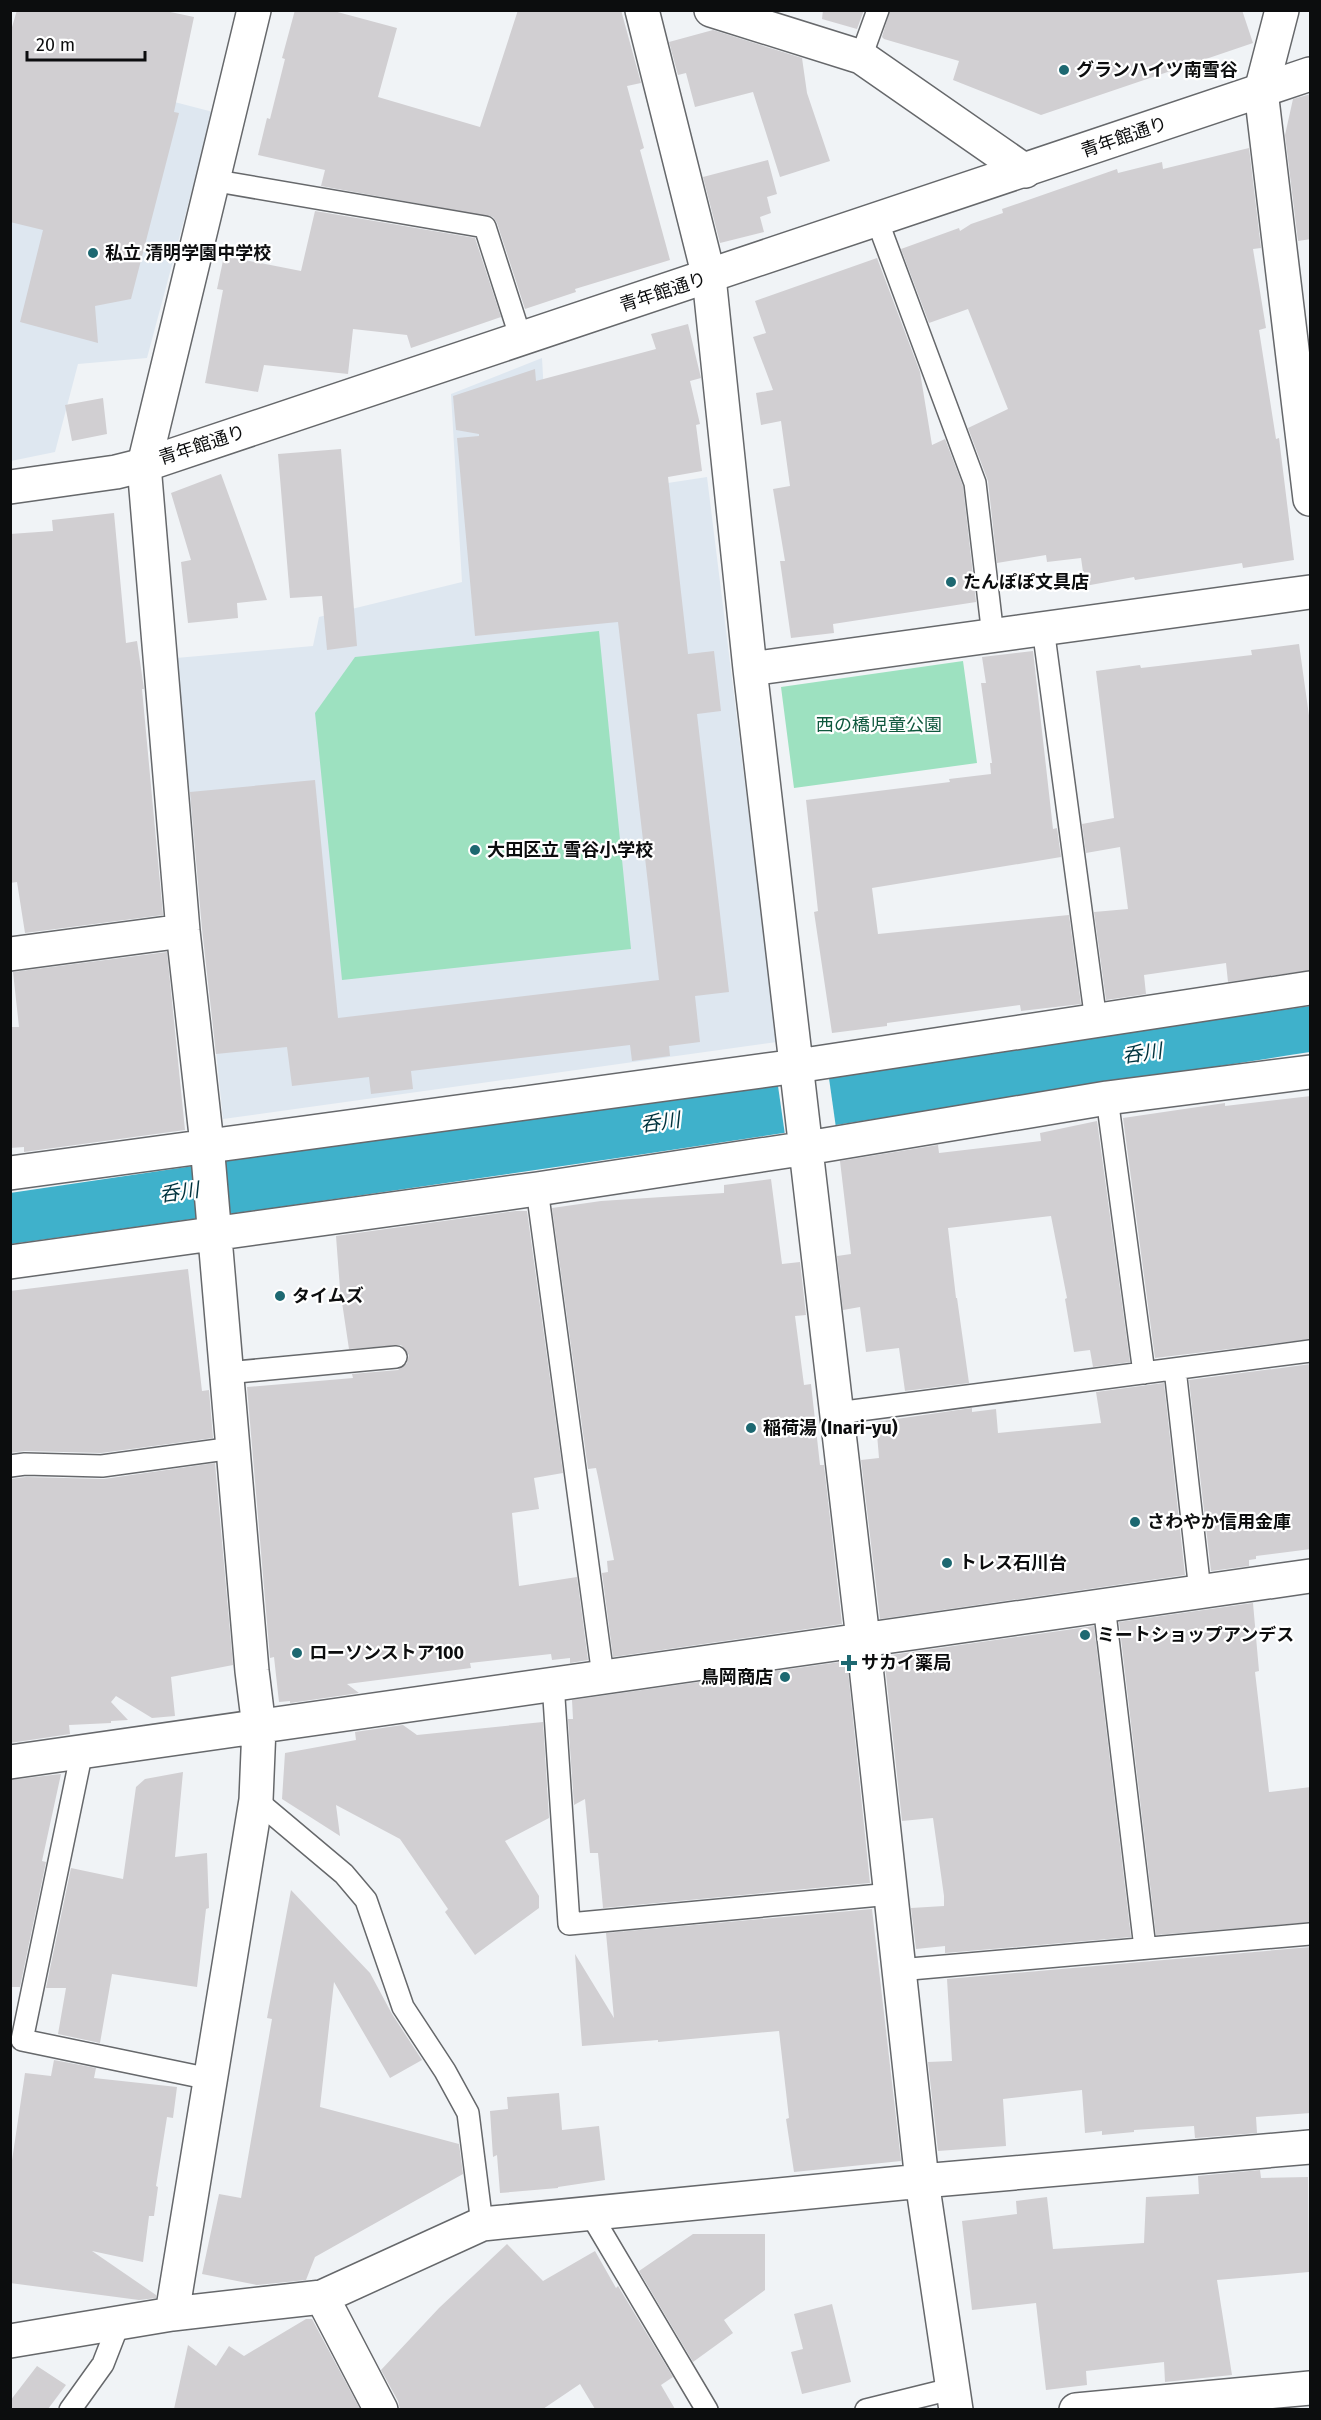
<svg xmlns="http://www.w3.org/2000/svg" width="1321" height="2420" font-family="'Fira Sans','Noto Sans JP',sans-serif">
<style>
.built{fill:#dee7f0}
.green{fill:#9de1c0}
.water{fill:#3fb1cb}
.pier{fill:#f0f3f6}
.building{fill:#d1cfd2}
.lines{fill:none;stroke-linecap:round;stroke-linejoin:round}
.service-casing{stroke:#66686b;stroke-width:24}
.minor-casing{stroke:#66686b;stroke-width:36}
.tertiary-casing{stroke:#66686b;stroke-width:36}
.service{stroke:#fff;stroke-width:21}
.minor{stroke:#fff;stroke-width:33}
.tertiary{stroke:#fff;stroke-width:33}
.poi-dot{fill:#1d6871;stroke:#fff;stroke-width:2}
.labels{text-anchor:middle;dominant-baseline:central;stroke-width:4.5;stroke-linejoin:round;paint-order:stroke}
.poi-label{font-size:18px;font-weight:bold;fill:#0c0d0e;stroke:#fff;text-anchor:start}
.street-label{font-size:18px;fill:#0c0d0e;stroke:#fff}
.park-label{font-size:18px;fill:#0f583d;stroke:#fff}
.water-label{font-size:20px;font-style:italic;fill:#00333e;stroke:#fff}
</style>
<rect width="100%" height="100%" fill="#f0f3f6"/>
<path class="built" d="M 63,73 L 213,112 L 147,358 L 78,364 L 55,452 L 11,461 L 11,142 Z
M 542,358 L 550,501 L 707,477 L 777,1042 L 223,1119 L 176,658 L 313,646 L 319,617 L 462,582 L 451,394 Z"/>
<path class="green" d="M 599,631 L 631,949 L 342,980 L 315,713 L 355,657 Z
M 963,661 L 977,763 L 794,788 L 781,687 Z"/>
<path class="water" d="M 1310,1006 L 1310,1052 C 878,1119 445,1186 11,1244 L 10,1193 L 765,1082 Z"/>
<path class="pier" d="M 828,1071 L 836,1128 L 785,1135 L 777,1079 Z"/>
<path class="building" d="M 17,10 L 161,10 L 194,17 L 174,112 L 179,113 L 131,299 L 95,306 L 98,343 L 20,322 L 43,230 L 10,222 L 10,34 Z
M 295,10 L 330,10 L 397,28 L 378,97 L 480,127 L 518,10 L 621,10 L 641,83 L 627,86 L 644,148 L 640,150 L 670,260 L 575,289 L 576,292 L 525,309 L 497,223 L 493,217 L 321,186 L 325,170 L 258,155 L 267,118 L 270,119 L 285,59 L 282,58 Z
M 823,10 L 864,10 L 857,29 L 822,19 Z
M 890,10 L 1242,10 L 1253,43 L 1041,115 L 953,80 L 959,61 L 884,39 L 882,37 Z
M 713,30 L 802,58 L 807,93 L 830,161 L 780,177 L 753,92 L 695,107 L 686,73 L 678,75 L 669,42 Z
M 1311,94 L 1311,239 L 1298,241 L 1285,135 L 1293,99 Z
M 1249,148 L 1261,248 L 1253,249 L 1266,328 L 1259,330 L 1276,439 L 1279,438 L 1294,560 L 1243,568 L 1242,563 L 1135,580 L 1134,577 L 1085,586 L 1081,558 L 1047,562 L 1046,555 L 997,563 L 988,481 L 968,428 L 1008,409 L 968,309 L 929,323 L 901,249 L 959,228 L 960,231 L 971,224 L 1003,213 L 1002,209 L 1117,169 L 1118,173 L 1162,162 L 1163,169 Z
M 768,160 L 777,194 L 767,197 L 771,213 L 760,217 L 764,232 L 720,243 L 703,177 Z
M 315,211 L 475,238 L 501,317 L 411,348 L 407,335 L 353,329 L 348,374 L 264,365 L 258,392 L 205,383 L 223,290 L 217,289 L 224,256 L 301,271 Z
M 877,258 L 920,372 L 932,445 L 945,439 L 963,486 L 976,602 L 833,624 L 834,633 L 791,638 L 780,561 L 785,561 L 773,489 L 790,486 L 781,421 L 761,425 L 756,393 L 773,390 L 753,337 L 766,333 L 755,301 Z
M 688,324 L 701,378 L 690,381 L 700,424 L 696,425 L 702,471 L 668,477 L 688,654 L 714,651 L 721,711 L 697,714 L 729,992 L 695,996 L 700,1042 L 669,1046 L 670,1056 L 632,1061 L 630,1045 L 411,1071 L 413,1089 L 371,1094 L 369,1077 L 292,1086 L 287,1047 L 216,1054 L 202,929 L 190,792 L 315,780 L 338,1018 L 659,980 L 618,622 L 475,636 L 457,438 L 479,436 L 479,434 L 456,430 L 453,396 L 535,369 L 536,381 L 656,349 L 651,334 Z
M 103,398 L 107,434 L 72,441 L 65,405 Z
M 341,449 L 357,646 L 327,650 L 322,596 L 290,598 L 278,454 Z
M 221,474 L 267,600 L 237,603 L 238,618 L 188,623 L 181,562 L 191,560 L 171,493 Z
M 114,513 L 126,643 L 137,641 L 143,682 L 144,689 L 142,689 L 163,915 L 25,933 L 17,882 L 10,883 L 10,534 L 53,531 L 52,520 Z
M 1299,644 L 1311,730 L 1311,970 L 1228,982 L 1226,963 L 1144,975 L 1146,994 L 1106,1000 L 1094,912 L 1128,909 L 1120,847 L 1086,853 L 1082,824 L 1114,818 L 1096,671 L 1140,665 L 1141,668 L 1252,655 L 1251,650 Z
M 1033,651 L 1053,829 L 1057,828 L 1061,857 L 872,888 L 878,934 L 1069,915 L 1081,1004 L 1021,1011 L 1020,1005 L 887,1023 L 887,1026 L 832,1033 L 814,912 L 818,911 L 806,800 L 950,782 L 949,779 L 991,774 L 990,763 L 992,763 L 981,683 L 986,683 L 982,657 Z
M 167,952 L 185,1130 L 24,1152 L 24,1147 L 10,1148 L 10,1027 L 19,1027 L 13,972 Z
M 1311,1096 L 1311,1339 L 1155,1358 L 1123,1118 L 1225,1103 L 1225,1106 Z
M 1097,1121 L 1130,1362 L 1093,1367 L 1090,1350 L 1074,1352 L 1065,1299 L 1067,1298 L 1051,1216 L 948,1228 L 956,1298 L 957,1298 L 969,1383 L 905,1391 L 899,1348 L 866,1352 L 860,1307 L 843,1310 L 837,1256 L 851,1254 L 840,1161 L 938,1145 L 939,1153 L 1041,1141 L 1040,1133 Z
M 771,1179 L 782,1264 L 800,1262 L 806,1315 L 795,1316 L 804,1385 L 811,1384 L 820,1465 L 824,1465 L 842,1624 L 613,1657 L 602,1573 L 608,1572 L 607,1561 L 614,1560 L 598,1477 L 596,1468 L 588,1469 L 552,1208 L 601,1201 L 724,1193 L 724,1185 Z
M 516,1211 L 527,1211 L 563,1473 L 534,1478 L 539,1509 L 512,1513 L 519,1586 L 577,1577 L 588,1660 L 570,1663 L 570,1658 L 552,1660 L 551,1654 L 470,1663 L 471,1668 L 347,1684 L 359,1693 L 290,1703 L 290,1701 L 279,1702 L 274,1657 L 270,1658 L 247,1387 L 353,1378 L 352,1374 L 398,1370 L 407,1363 L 409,1355 L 401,1345 L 349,1349 L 340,1289 L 336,1236 Z
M 188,1269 L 202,1391 L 209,1390 L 213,1438 L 101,1453 L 25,1451 L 10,1453 L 10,1291 Z
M 1311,1364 L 1311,1549 L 1256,1556 L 1256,1559 L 1249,1560 L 1249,1566 L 1211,1571 L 1189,1380 Z
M 1164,1383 L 1185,1575 L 880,1619 L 861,1460 L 879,1458 L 876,1422 L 972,1408 L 972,1412 L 996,1409 L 998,1433 L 1101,1423 L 1096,1392 Z
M 215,1463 L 233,1665 L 171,1677 L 175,1716 L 152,1718 L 116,1696 L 111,1702 L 128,1720 L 111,1721 L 111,1723 L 69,1725 L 70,1734 L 10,1743 L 10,1479 L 26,1477 L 104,1479 Z
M 1253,1603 L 1259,1671 L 1255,1672 L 1269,1792 L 1311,1787 L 1311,1922 L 1156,1935 L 1119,1622 Z
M 1094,1626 L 1131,1937 L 945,1953 L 945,1946 L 916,1949 L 911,1908 L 944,1906 L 944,1896 L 933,1818 L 902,1821 L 884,1656 Z
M 847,1661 L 870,1883 L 603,1908 L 598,1853 L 590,1853 L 585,1799 L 574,1805 L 568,1719 L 573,1719 L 572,1700 Z
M 543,1722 L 549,1818 L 505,1841 L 539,1896 L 539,1908 L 475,1955 L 445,1912 L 448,1909 L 400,1839 L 336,1805 L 340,1836 L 282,1799 L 285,1753 L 356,1740 L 355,1732 L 403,1725 L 417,1735 Z
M 183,1772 L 175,1857 L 207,1853 L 209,1908 L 206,1909 L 197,1987 L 112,1974 L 100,2043 L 58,2034 L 66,1988 L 46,1988 L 71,1868 L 123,1879 L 136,1787 L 145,1779 Z
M 61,1774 L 42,1861 L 46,1862 L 20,1987 L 10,1987 L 10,1780 Z
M 291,1890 L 370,1973 L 392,2014 L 422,2060 L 390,2078 L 334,1982 L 320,2107 L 459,2144 L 463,2174 L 315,2257 L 306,2280 L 257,2285 L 202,2274 L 219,2194 L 241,2198 L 272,2019 L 267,2018 Z
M 872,1909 L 901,2161 L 794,2172 L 786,2119 L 789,2118 L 779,2031 L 658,2042 L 658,2040 L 582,2046 L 575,1954 L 614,2018 L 606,1933 Z
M 1311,1947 L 1311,2113 L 1256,2117 L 1257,2133 L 1195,2138 L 1194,2126 L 1134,2130 L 1134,2132 L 1102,2135 L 1102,2131 L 1085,2133 L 1082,2090 L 1003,2099 L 1006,2146 L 938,2151 L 928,2062 L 952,2061 L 947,1979 Z
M 54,2060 L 96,2068 L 94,2078 L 177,2087 L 173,2118 L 167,2117 L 156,2186 L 158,2187 L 154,2216 L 149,2216 L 143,2262 L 92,2251 L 156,2295 L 156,2298 L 139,2300 L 10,2283 L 10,2174 L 25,2073 L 51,2076 Z
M 559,2093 L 562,2130 L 599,2126 L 605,2180 L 558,2187 L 558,2188 L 500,2193 L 497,2155 L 493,2157 L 490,2111 L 508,2109 L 507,2097 Z
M 1260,2170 L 1261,2178 L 1308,2177 L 1309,2272 L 1217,2280 L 1232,2375 L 1165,2382 L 1164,2362 L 1086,2371 L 1087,2385 L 1046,2390 L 1036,2303 L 972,2310 L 962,2221 L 1017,2214 L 1016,2201 L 1047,2197 L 1053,2249 L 1144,2243 L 1146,2197 L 1199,2194 L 1198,2176 Z
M 693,2234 L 765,2234 L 765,2290 L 724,2320 L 733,2333 L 693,2362 L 639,2271 Z
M 507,2244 L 543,2281 L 595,2251 L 616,2288 L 618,2286 L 673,2377 L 661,2385 L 675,2409 L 595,2409 L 580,2384 L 543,2409 L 400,2409 L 398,2401 L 381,2370 L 439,2308 Z
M 832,2304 L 851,2382 L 802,2394 L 791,2352 L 803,2349 L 794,2314 Z
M 306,2319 L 312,2319 L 360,2409 L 174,2409 L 188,2345 L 216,2366 L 229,2346 L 244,2356 Z
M 37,2366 L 66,2385 L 48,2409 L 10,2409 L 10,2401 Z"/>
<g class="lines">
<g class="service-casing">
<path id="service" d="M 861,57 L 878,10
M 211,180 L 485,227 L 521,339
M 877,220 L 975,483 L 993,636
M 1043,628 L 1096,1021
M 1107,1098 L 1144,1373
M 537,1189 L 603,1676
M 1175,1369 L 1200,1591
M 226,1373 L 396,1357
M 837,1413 L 1310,1351
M 10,1466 L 25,1464 L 102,1466 L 233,1448
M 1104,1605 L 1145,1948
M 553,1683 L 569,1924 L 891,1894
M 82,1751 L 22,2040 L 210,2079
M 256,1800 L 344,1874 L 366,1900 L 403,2007 L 445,2071 L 468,2113 L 482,2224
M 899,1970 L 1310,1934
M 590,2213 L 707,2410
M 70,2410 L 103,2364 L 119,2323
M 866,2410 L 951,2389"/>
</g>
<g class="minor-casing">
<path id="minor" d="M 642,10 L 709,277 L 750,669 L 863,1639 L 922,2181 L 956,2410
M 711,10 L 861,57 L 1025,171
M 1282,10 L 1261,91 L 1310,499
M 750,669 L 1310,592
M 10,954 L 183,931
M 10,1173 L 797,1066 L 1310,988
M 10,1262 L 537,1189 L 807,1148 L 1107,1098 L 1310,1072
M 10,1762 L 1310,1576
M 322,2297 L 381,2410
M 172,2314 L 256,1800 L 259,1727 L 252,1671 L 207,1144 L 183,931 L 144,465 L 254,10
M 10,2341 L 172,2314 L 322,2297 L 482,2224 L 922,2181 L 1310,2147
M 1076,2410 L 1310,2388"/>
</g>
<g class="tertiary-casing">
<path id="tertiary" d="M 10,487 L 116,472 L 144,465 L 1310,74"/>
</g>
<use href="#service" class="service"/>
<use href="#minor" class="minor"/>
<use href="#tertiary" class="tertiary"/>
</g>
<g class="poi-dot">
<circle cx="1064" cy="70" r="6"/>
<circle cx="93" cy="253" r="6"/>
<circle cx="951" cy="582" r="6"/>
<circle cx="475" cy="850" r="6"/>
<circle cx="280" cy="1296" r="6"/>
<circle cx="751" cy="1428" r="6"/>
<circle cx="1135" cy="1522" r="6"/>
<circle cx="947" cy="1563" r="6"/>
<circle cx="1085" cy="1635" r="6"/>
<circle cx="297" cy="1653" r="6"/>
<path d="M846 1654h6v6h6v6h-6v6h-6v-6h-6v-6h6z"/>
<circle cx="785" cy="1677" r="6"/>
</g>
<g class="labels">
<g class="poi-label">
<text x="1076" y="70">グランハイツ南雪谷</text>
<text x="105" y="253">私立 清明学園中学校</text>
<text x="963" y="582">たんぽぽ文具店</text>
<text x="487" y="850">大田区立 雪谷小学校</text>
<text x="292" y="1296">タイムズ</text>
<text x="763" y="1428">稲荷湯 (Inari-yu)</text>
<text x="1147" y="1522">さわやか信用金庫</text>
<text x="959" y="1563">トレス石川台</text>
<text x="1097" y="1635">ミートショップアンデス</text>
<text x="309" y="1653">ローソンストア100</text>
<text x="861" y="1663">サカイ薬局</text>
<text x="773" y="1677" text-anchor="end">鳥岡商店</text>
</g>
<g class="street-label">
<text transform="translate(1124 137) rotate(-19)">青年館通り</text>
<text transform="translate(663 292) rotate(-18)">青年館通り</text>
<text transform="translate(202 445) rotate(-18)">青年館通り</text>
</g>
<g class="park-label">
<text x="879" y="725">西の橋児童公園</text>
</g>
<g class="water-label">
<text transform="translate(1142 1053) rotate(-8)">呑川</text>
<text transform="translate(660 1122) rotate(-8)">呑川</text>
<text transform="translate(179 1192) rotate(-8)">呑川</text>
</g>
</g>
<rect width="1321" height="2420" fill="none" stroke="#0c0d0e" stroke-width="24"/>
<path d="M27 51v9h118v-9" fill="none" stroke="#0c0d0e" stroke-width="3"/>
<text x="36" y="51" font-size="18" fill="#0c0d0e" stroke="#ffffff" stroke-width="4.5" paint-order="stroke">20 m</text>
</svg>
